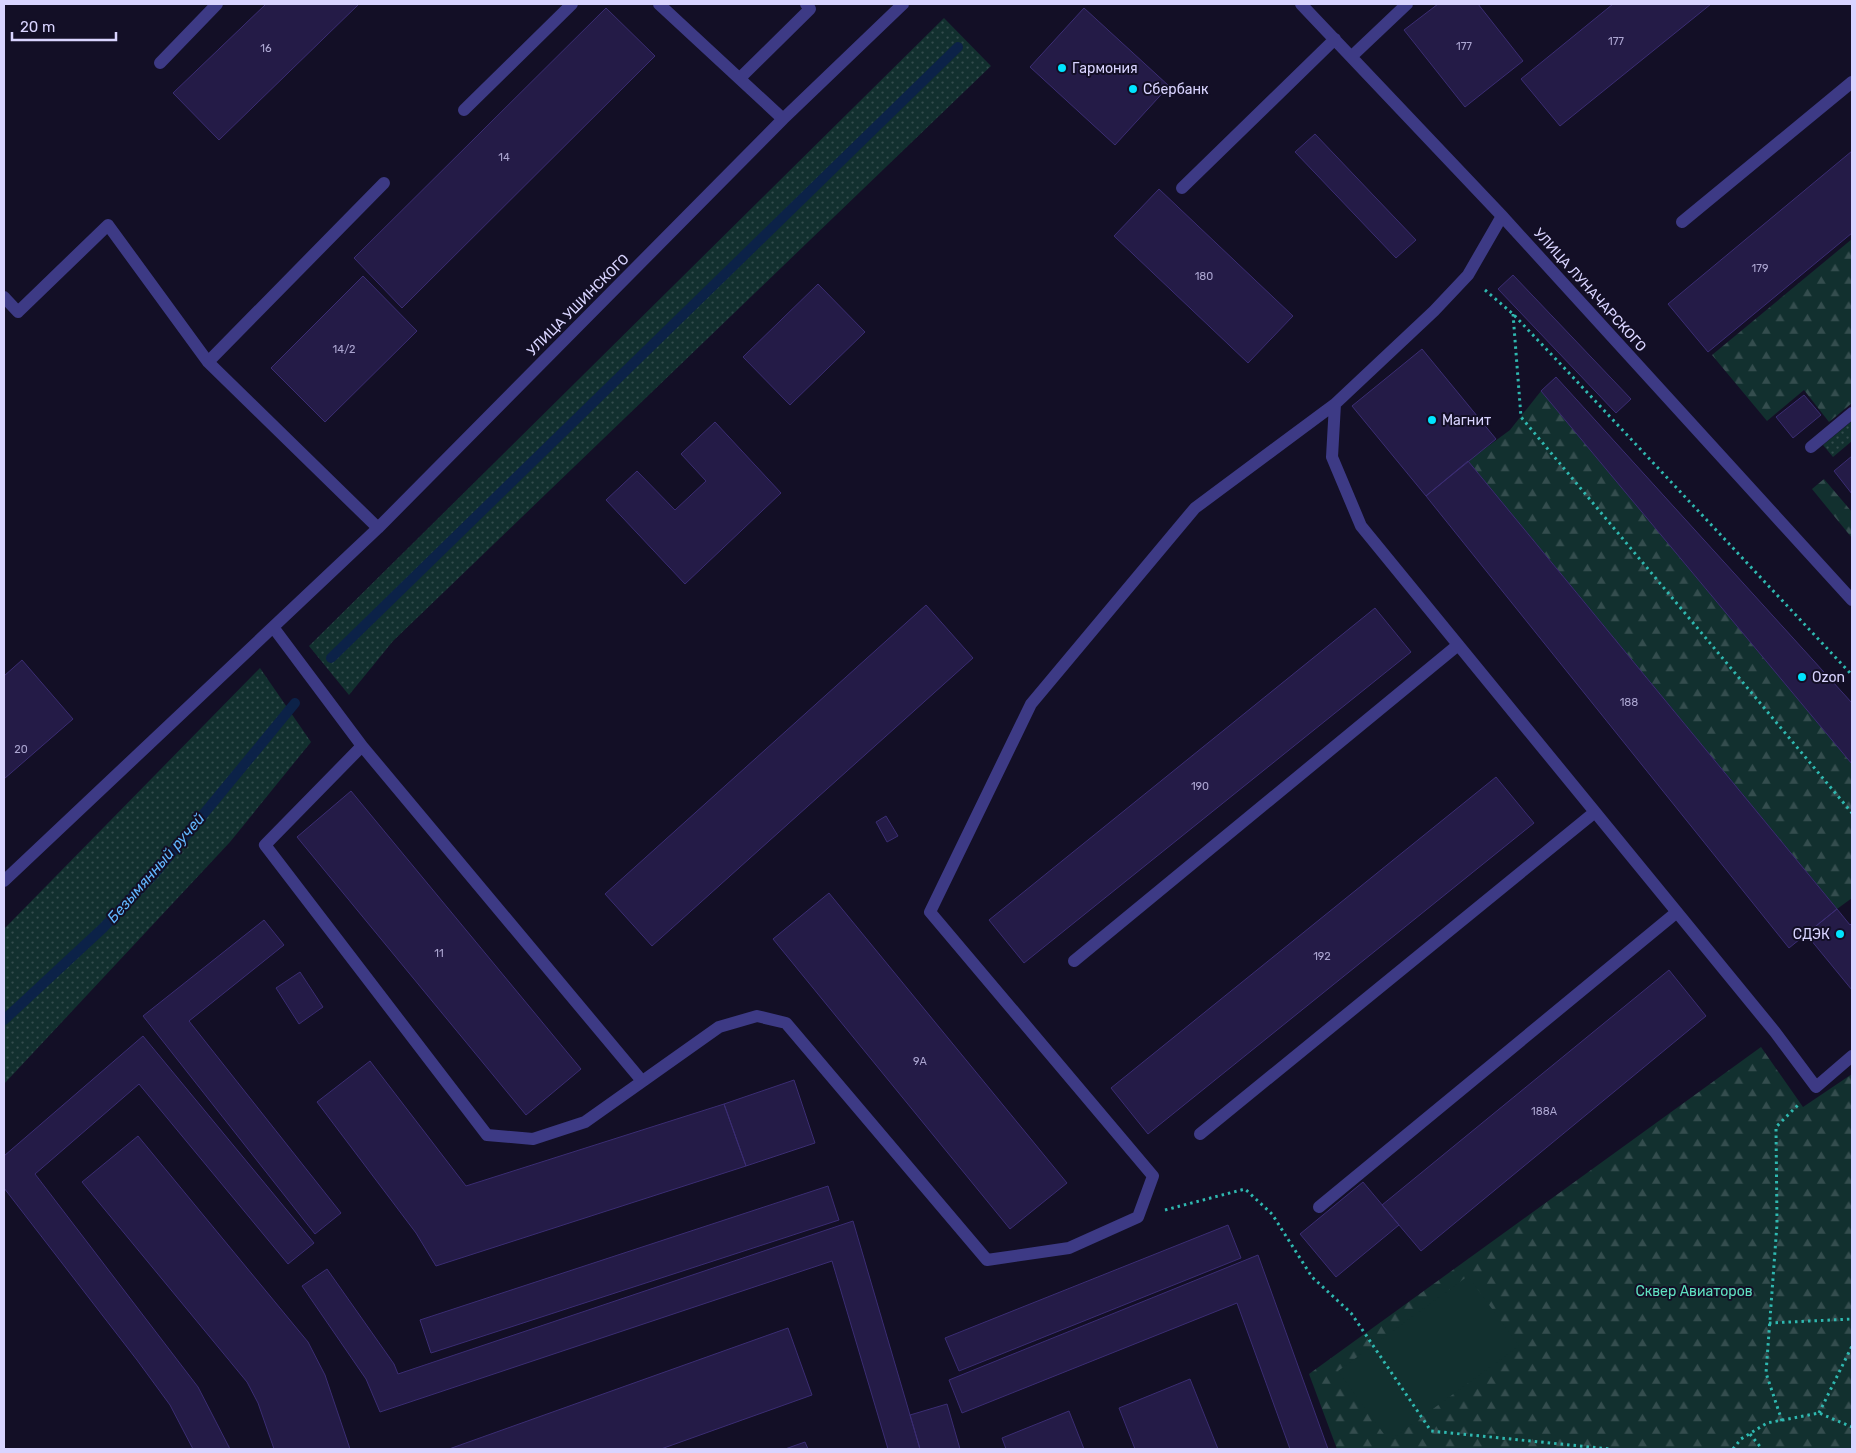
<svg xmlns="http://www.w3.org/2000/svg" width="1856" height="1453" font-family="Rubik,sans-serif">
<style>
.grass{fill:url(#grass-dots)}
.forest{fill:url(#forest-firs)}
.pitch{fill:#12302f}
.lines{fill:none;stroke-linecap:round;stroke-linejoin:round}
.stream{stroke:#0c2248;stroke-width:10}
.building{fill:#241b47;stroke:#3b2d73}
.path{stroke:#2fb8b0;stroke-width:3;stroke-dasharray:2.5 4;stroke-linecap:butt}
.minor{stroke:#3d3a85;stroke-width:12}
.poi-dot{fill:#00e5ff;stroke:#130f26;stroke-width:2}
.labels{text-anchor:middle;dominant-baseline:central;stroke-width:4;stroke-linejoin:round;paint-order:stroke}
.number-label{font-size:11px;fill:#aca6d1}
.poi-label{font-size:14px;fill:#d9d4ff;stroke:#130f26;text-anchor:start}
.street-label{font-size:14px;fill:#d9d4ff;stroke:#130f26}
.park-label{font-size:14px;fill:#5fe0c0;stroke:#130f26}
.water-label{font-size:15px;font-style:italic;fill:#62b6ff;stroke:#130f26}
</style>
<defs>
<pattern id="grass-dots" width="8" height="8" patternUnits="userSpaceOnUse" patternTransform="scale(1.25)"><rect width="8" height="8" fill="#12302f"/><path d="M2 2h.1M6 6h.1" fill="none" stroke="#344d4e" stroke-width="1.8" stroke-linecap="round"/></pattern>
<pattern id="forest-firs" width="22" height="20" patternUnits="userSpaceOnUse" patternTransform="scale(1.25)"><rect width="22" height="20" fill="#12302f"/><path d="M5 1l3.5 6h-7zM16 11l3.5 6h-7z" fill="#344d4e"/></pattern>
</defs>
<rect width="100%" height="100%" fill="#130f26"/>
<path class="grass" d="M 944,18 L 991,66 L 393,641 L 349,695 L 309,646 Z
M 1852,421 L 1852,441 L 1833,457 L 1823,445 Z
M 260,668 L 311,742 L 230,842 L 4,1084 L 4,929 Z"/>
<path class="forest" d="M 1852,239 L 1852,403 L 1829,422 L 1804,390 L 1767,421 L 1712,355 Z
M 1541,391 L 1852,764 L 1852,898 L 1837,909 L 1468,461 L 1510,430 Z
M 1824,479 L 1852,512 L 1852,538 L 1812,489 Z
M 1761,1047 L 1803,1107 L 1852,1074 L 1852,1449 L 1337,1449 L 1309,1374 Z"/>
<path class="pitch" d="M 1468,1276 L 1519,1346 L 1389,1441 L 1338,1371 Z"/>
<g class="lines">
<path class="stream" d="M 331,658 L 958,47
M 4,1020 L 103,928 L 155,873 L 295,703"/>
</g>
<path class="building" d="M 266,4 L 359,4 L 219,140 L 173,93 Z
M 1438,4 L 1478,4 L 1523,61 L 1465,107 L 1404,30 Z
M 1613,4 L 1711,4 L 1560,126 L 1521,79 Z
M 606,8 L 655,56 L 402,308 L 354,258 Z
M 1084,8 L 1169,86 L 1115,145 L 1030,67 Z
M 1315,134 L 1416,240 L 1396,258 L 1295,152 Z
M 1852,151 L 1852,233 L 1708,352 L 1668,304 Z
M 1159,189 L 1293,316 L 1248,363 L 1114,236 Z
M 1513,275 L 1631,399 L 1616,413 L 1498,289 Z
M 363,276 L 417,331 L 325,422 L 271,368 Z
M 818,284 L 865,332 L 790,405 L 743,357 Z
M 1422,349 L 1496,439 L 1426,496 L 1352,406 Z
M 1556,377 L 1852,703 L 1852,764 L 1541,391 Z
M 1804,395 L 1821,415 L 1793,438 L 1776,417 Z
M 715,422 L 781,493 L 685,584 L 606,500 L 637,471 L 675,510 L 706,481 L 681,454 Z
M 1852,456 L 1852,494 L 1834,471 Z
M 1468,461 L 1837,909 L 1789,948 L 1426,496 Z
M 926,605 L 973,658 L 652,946 L 605,894 Z
M 1375,608 L 1411,652 L 1024,963 L 989,920 Z
M 22,660 L 73,719 L 4,779 L 4,676 Z
M 1496,777 L 1534,823 L 1148,1134 L 1111,1088 Z
M 351,791 L 581,1069 L 526,1115 L 297,837 Z
M 886,816 L 898,836 L 887,842 L 876,822 Z
M 829,893 L 1067,1183 L 1010,1229 L 773,939 Z
M 1837,909 L 1850,925 L 1852,923 L 1852,990 L 1806,934 Z
M 264,920 L 284,945 L 189,1021 L 341,1213 L 315,1234 L 143,1016 Z
M 1669,970 L 1706,1016 L 1421,1251 L 1382,1205 Z
M 300,972 L 323,1007 L 299,1024 L 276,988 Z
M 143,1036 L 314,1243 L 288,1264 L 139,1084 L 35,1174 L 198,1387 L 230,1449 L 193,1449 L 170,1405 L 137,1360 L 4,1188 L 4,1156 Z
M 370,1061 L 466,1186 L 724,1104 L 746,1166 L 436,1266 L 416,1233 L 317,1102 Z
M 794,1080 L 815,1143 L 746,1166 L 724,1104 Z
M 138,1136 L 308,1342 L 325,1375 L 350,1449 L 274,1449 L 258,1403 L 247,1382 L 82,1182 Z
M 1363,1182 L 1399,1225 L 1336,1277 L 1300,1234 Z
M 828,1186 L 839,1220 L 431,1353 L 420,1320 Z
M 853,1221 L 920,1449 L 888,1449 L 832,1261 L 380,1412 L 366,1379 L 302,1286 L 327,1269 L 394,1364 L 398,1374 Z
M 1228,1225 L 1241,1258 L 959,1371 L 945,1338 Z
M 1258,1255 L 1328,1449 L 1290,1449 L 1237,1303 L 962,1413 L 949,1380 Z
M 788,1328 L 812,1395 L 661,1449 L 449,1449 Z
M 1190,1379 L 1218,1449 L 1135,1449 L 1119,1408 Z
M 947,1404 L 960,1449 L 920,1449 L 910,1415 Z
M 1069,1411 L 1084,1449 L 1006,1449 L 1002,1438 Z
M 805,1442 L 808,1449 L 785,1449 Z"/>
<g class="lines">
<path class="path" d="M 1485,290 L 1513,314 L 1569,373 L 1852,675
M 1513,314 L 1521,417 L 1852,813
M 1165,1210 L 1245,1189 L 1272,1214 L 1312,1277 L 1351,1313 L 1431,1431 L 1610,1449
M 1769,1323 L 1852,1319
M 1819,1413 L 1852,1346
M 1782,1421 L 1766,1373 L 1777,1224 L 1776,1127 L 1800,1103
M 1750,1434 L 1762,1449
M 1733,1449 L 1741,1439 L 1767,1423 L 1819,1413 L 1852,1427"/>
<path class="minor" d="M 659,4 L 783,119
M 1301,4 L 1502,216 L 1852,600
M 1351,57 L 1407,4
M 160,63 L 217,4
M 740,78 L 810,9 L 806,4
M 464,110 L 572,4
M 1182,188 L 1335,39
M 1502,216 L 1468,275 L 1434,311 L 1335,404 L 1332,457 L 1361,526 L 1775,1032 L 1816,1087 L 1852,1056
M 1682,222 L 1852,82
M 4,297 L 18,312 L 108,225 L 208,362 L 378,528
M 208,362 L 384,183
M 1811,447 L 1852,413
M 273,627 L 362,746 L 265,845 L 487,1135 L 533,1139 L 585,1122 L 719,1027 L 757,1016 L 786,1023 L 987,1260 L 1069,1248 L 1138,1217 L 1153,1176 L 930,912 L 1031,704 L 1195,508 L 1335,404
M 362,746 L 642,1081
M 4,881 L 378,528 L 783,119 L 903,4
M 1074,961 L 1458,645
M 1200,1134 L 1595,812
M 1319,1207 L 1677,912"/>
</g>
<g class="poi-dot">
<circle cx="1062" cy="68" r="5"/>
<circle cx="1133" cy="89" r="5"/>
<circle cx="1432" cy="420" r="5"/>
<circle cx="1802" cy="677" r="5"/>
<circle cx="1840" cy="934" r="5"/>
</g>
<g class="labels">
<g class="number-label">
<text x="1616" y="41">177</text>
<text x="1464" y="46">177</text>
<text x="266" y="48">16</text>
<text x="504" y="157">14</text>
<text x="1760" y="268">179</text>
<text x="1204" y="276">180</text>
<text x="344" y="349">14/2</text>
<text x="1629" y="702">188</text>
<text x="21" y="749">20</text>
<text x="1200" y="786">190</text>
<text x="439" y="953">11</text>
<text x="1322" y="956">192</text>
<text x="920" y="1061">9А</text>
<text x="1544" y="1111">188А</text>
</g>
<g class="poi-label">
<text x="1072" y="68">Гармония</text>
<text x="1143" y="89">Сбербанк</text>
<text x="1442" y="420">Магнит</text>
<text x="1812" y="677">Ozon</text>
<text x="1830" y="934" text-anchor="end">СДЭК</text>
</g>
<g class="street-label">
<text transform="translate(1590 290) rotate(48)">УЛИЦА ЛУНАЧАРСКОГО</text>
<text transform="translate(578 305) rotate(-45)">УЛИЦА УШИНСКОГО</text>
</g>
<g class="park-label">
<text x="1694" y="1291">Сквер Авиаторов</text>
</g>
<g class="water-label">
<text transform="translate(156 868) rotate(-49)">Безымянный ручей</text>
</g>
</g>
<rect width="1856" height="1453" fill="none" stroke="#d9d4ff" stroke-width="10"/>
<path d="M12 32v8h104v-8" fill="none" stroke="#d9d4ff" stroke-width="2.5"/>
<text x="20" y="32" font-size="15" fill="#d9d4ff" stroke="#130f26" stroke-width="4" paint-order="stroke">20 m</text>
</svg>
